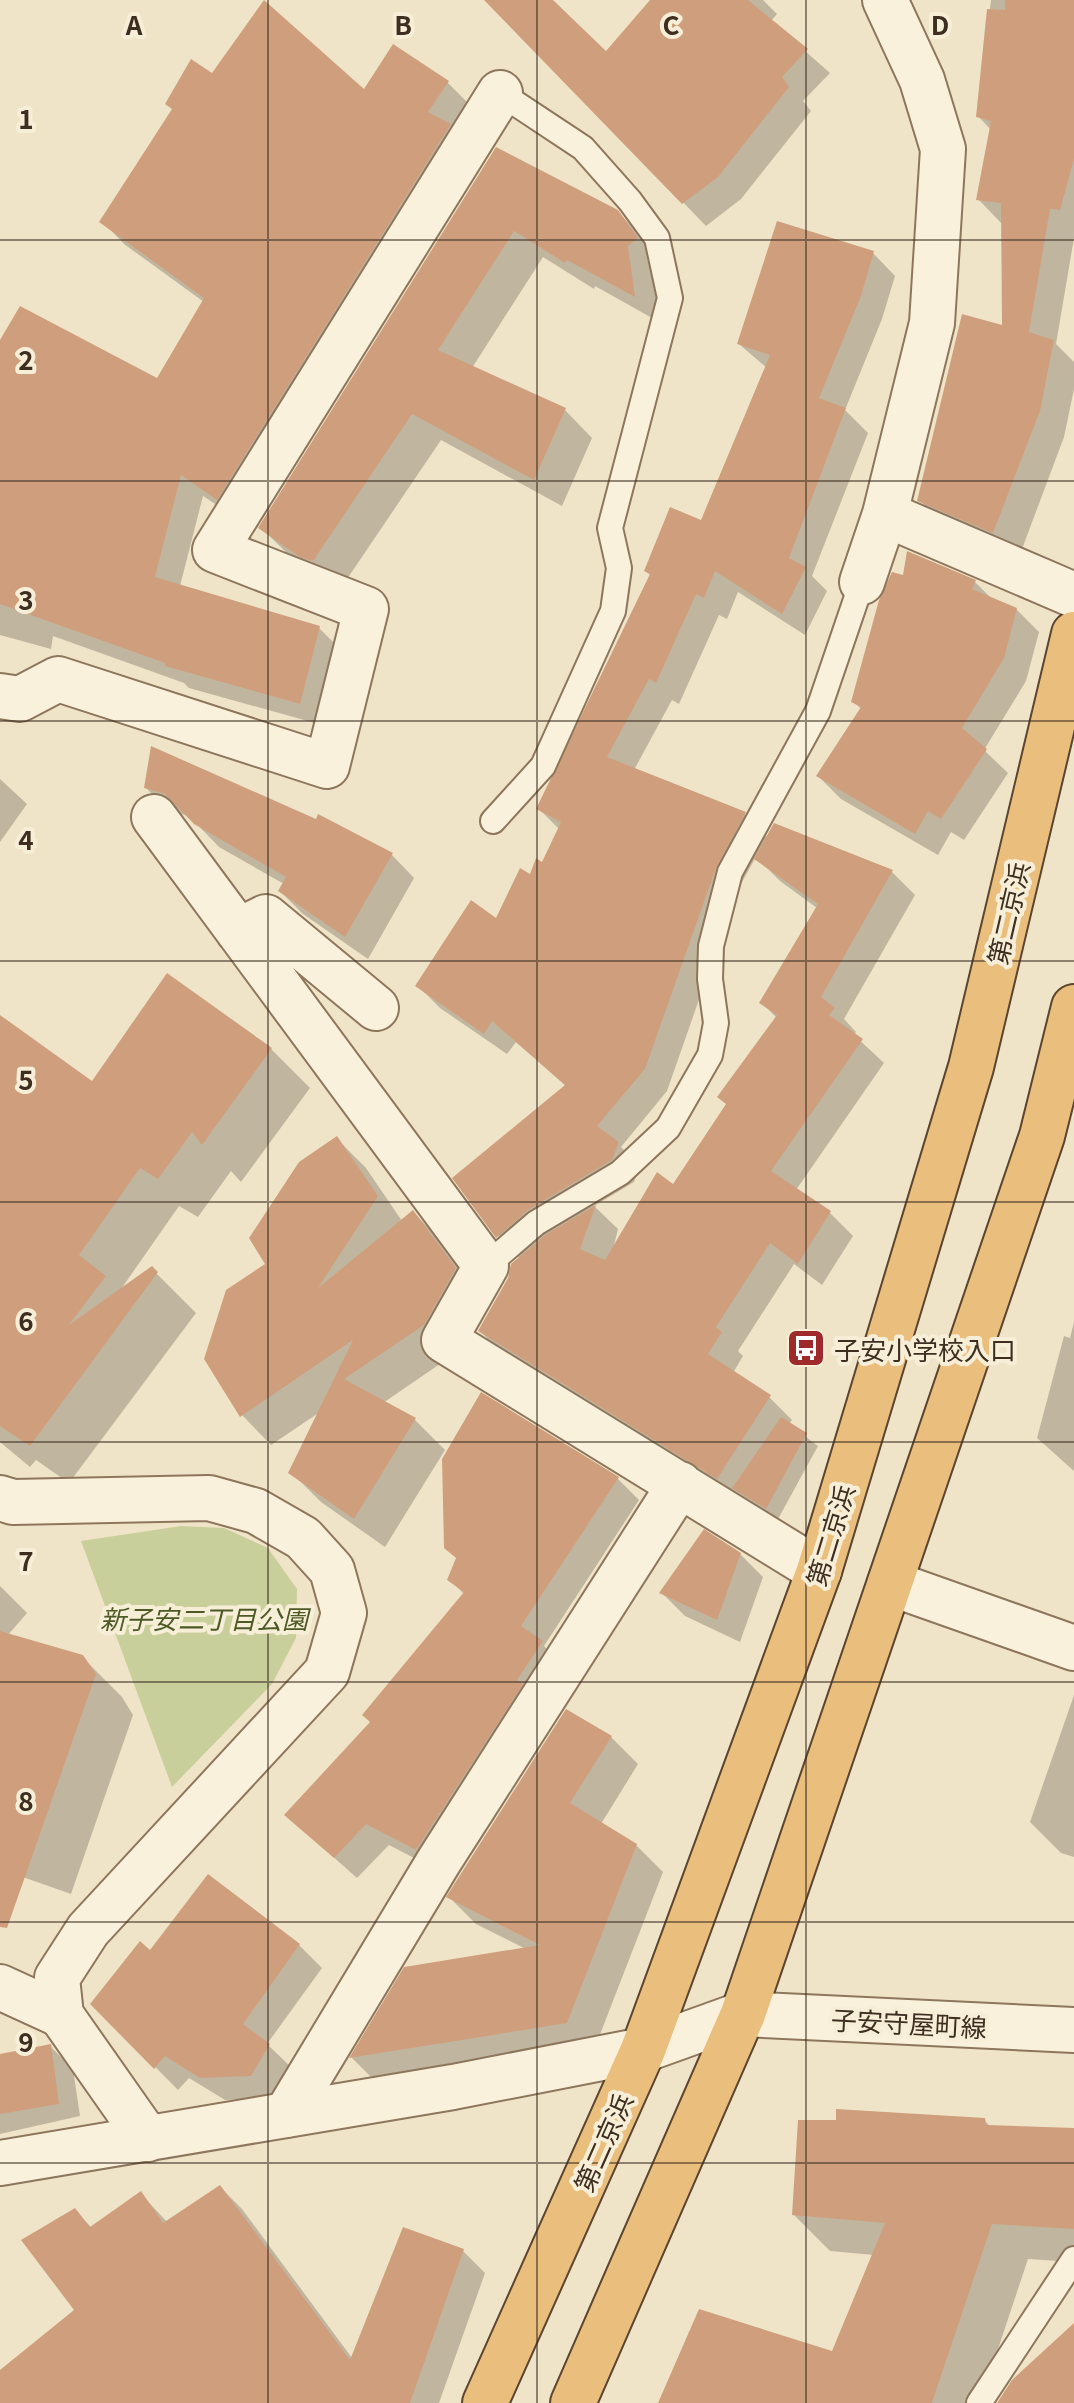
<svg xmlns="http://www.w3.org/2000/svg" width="1074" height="2403" font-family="Georgia,'Noto Sans JP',serif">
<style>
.green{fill:#c9cf9b}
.shadow{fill:#0003;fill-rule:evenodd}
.building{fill:#cf9f7d}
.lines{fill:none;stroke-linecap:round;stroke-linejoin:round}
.service-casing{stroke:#8d765c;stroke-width:28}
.minor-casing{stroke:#8d765c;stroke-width:48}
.tertiary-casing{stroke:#8d765c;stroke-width:48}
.trunk-casing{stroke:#5b4430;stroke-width:48}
.service{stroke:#faf1dc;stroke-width:24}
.minor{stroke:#faf1dc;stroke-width:44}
.tertiary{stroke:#faf1dc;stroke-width:44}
.trunk{stroke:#eabe7c;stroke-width:44}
.grid{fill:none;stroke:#3d2e20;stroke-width:2;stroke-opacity:0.55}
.labels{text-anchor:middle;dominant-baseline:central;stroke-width:8;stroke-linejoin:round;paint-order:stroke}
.street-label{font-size:26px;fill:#3d2e20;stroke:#f7eed8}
.poi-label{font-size:26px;fill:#3d2e20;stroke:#f7eed8;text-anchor:start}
.park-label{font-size:26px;font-style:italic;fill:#4d5a26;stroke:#f7eed8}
.grid-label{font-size:26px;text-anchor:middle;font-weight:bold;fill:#3d2e20;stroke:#f7eed8;stroke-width:8;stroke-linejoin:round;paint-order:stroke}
</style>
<rect width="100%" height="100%" fill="#f0e4c8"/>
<path class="green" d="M 181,1526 L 224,1528 L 268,1548 L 297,1589 L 296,1638 L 272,1684 L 172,1787 L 81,1541 Z"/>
<path class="shadow" d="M 487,0 L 550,0 L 606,54 L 653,0 L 763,0 L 777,14 L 771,21 L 830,73 L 803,101 L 811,111 L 741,199 L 706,226 Z
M 991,0 L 1074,0 L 1074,238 L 1056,344 L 1074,362 L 1074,389 L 1064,437 L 1019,557 L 945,525 L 919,500 L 1004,328 L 1003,225 L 978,199 L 991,130 L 978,116 Z
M 212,75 L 364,92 L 447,82 L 470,105 L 240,520 L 203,496 L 180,586 L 319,628 L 341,650 L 322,725 L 189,688 L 184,683 L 53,636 L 51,649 L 0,635 L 0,344 L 158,381 L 204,302 L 124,244 L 102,221 Z
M 497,149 L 617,211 L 645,240 L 665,267 L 661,323 L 595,286 L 594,289 L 543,257 L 472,368 L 565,410 L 592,438 L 562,506 L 441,440 L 341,588 L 289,555 L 261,528 Z
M 873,253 L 895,276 L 882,319 L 845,410 L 868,433 L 812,576 L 827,591 L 805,635 L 738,592 L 727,619 L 719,615 L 679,704 L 672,700 L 634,770 L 745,814 L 768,838 L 775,826 L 892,872 L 915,895 L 844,1019 L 856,1032 L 854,1035 L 884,1063 L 796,1190 L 830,1213 L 853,1236 L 822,1285 L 794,1264 L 738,1351 L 743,1356 L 733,1373 L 769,1397 L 792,1420 L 789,1424 L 818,1446 L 778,1519 L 743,1497 L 741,1500 L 503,1354 L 480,1331 L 520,1259 L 498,1236 L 566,1086 L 516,1042 L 507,1054 L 440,1008 L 417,985 L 496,921 L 543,865 L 560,830 L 539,809 L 651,576 L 646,571 L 702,523 L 767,368 L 739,344 ZM 756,857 L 780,881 L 817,908 L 761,1002 L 777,1018 L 728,1105 L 673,1187 L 612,1253 L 618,1229 L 594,1206 L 634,1182 L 640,1166 L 621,1147 L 667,1091 L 737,891 Z
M 975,582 L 993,600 L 1016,609 L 1039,632 L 1026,681 L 984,750 L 1008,773 L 964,840 L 951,832 L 938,855 L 841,799 L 818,776 L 862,710 L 853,701 Z
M 0,779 L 27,804 L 0,842 Z
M 146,788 L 317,821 L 392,855 L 414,878 L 368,959 L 303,914 L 280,891 L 284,884 L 219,847 L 189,816 L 169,811 Z
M 167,976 L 271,1049 L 310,1088 L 241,1182 L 231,1171 L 198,1217 L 179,1206 L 119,1292 L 152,1269 L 196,1313 L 69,1483 L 36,1460 L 30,1467 L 0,1442 L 0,1018 L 92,1084 Z
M 336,1138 L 366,1168 L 402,1221 L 413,1212 L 443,1242 L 485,1299 L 453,1355 L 383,1403 L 415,1420 L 445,1450 L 385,1547 L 321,1502 L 291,1472 L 320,1412 L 271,1445 L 242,1415 L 268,1264 Z
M 1074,1322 L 1074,1471 L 1037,1438 L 1064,1336 L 1070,1338 Z
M 617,1478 L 639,1500 L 544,1646 L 563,1665 L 439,1871 L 389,1845 L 357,1878 L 286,1815 L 372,1723 L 465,1595 L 449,1579 L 458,1559 Z
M 740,1554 L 763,1577 L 740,1642 L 685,1616 L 662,1593 Z
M 0,1586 L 27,1613 L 8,1635 L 82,1657 L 122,1697 L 133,1715 L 71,1894 L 0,1869 Z
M 1074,1695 L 1074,1857 L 1061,1853 L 1030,1822 Z
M 567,1711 L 611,1737 L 638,1764 L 601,1824 L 636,1845 L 663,1872 L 594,2050 L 378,2084 L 352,2058 L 406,1969 L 526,1949 L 476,1924 L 449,1897 Z
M 299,1945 L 322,1968 L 267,2044 L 292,2068 L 274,2098 L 225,2100 L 189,2078 L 178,2090 L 93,2004 L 151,1953 Z
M 50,2046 L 73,2069 L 80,2116 L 0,2134 L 0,2056 Z
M 984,2120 L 991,2127 L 1074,2130 L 1074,2262 L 1028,2259 L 980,2403 L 660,2403 L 833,2353 L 874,2255 L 830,2251 L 794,2215 Z
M 220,2187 L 242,2209 L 352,2358 L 463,2251 L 485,2273 L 439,2403 L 0,2403 L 0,2373 L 76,2311 L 75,2211 L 92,2228 L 141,2194 L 167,2222 Z"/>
<path class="building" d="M 264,0 L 364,89 L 393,44 L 449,81 L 428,112 L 451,124 L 217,500 L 181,475 L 155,577 L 320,626 L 300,704 L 165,666 L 165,663 L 0,604 L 0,340 L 20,306 L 157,378 L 204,298 L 99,222 L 172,109 L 165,104 L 191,59 L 212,73 Z
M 484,0 L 553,0 L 606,51 L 650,0 L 748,0 L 808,49 L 782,77 L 789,87 L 718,177 L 682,204 Z
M 1005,0 L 1074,0 L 1074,159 L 1060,210 L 1050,209 L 1029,332 L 1054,340 L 1040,411 L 993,533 L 917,501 L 962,314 L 1002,325 L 1001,203 L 976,200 L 991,121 L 976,117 L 987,9 L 1005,10 Z
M 496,147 L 618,210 L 638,238 L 628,246 L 635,297 L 567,260 L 565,263 L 514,231 L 438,350 L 566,408 L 534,480 L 412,414 L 313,561 L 300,557 L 258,528 Z
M 777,221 L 874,251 L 861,296 L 819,398 L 846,408 L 789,558 L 806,567 L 782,614 L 715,571 L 704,598 L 696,594 L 656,683 L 649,679 L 607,757 L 746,812 L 716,868 L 645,1069 L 597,1126 L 619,1142 L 612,1160 L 528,1210 L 496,1238 L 452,1178 L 565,1085 L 492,1021 L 484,1034 L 415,986 L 471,900 L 496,918 L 520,868 L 530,874 L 536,858 L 542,862 L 561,822 L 536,809 L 650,574 L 644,571 L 670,507 L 701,520 L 770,355 L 737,344 Z
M 907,551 L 976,580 L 972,589 L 1017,608 L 1004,658 L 962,728 L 987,749 L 941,819 L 928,811 L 915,834 L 816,776 L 861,707 L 851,702 L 879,600 L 892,572 L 903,575 Z
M 151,746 L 316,819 L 318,814 L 393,853 L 345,937 L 278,891 L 286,877 L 194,824 L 165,794 L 144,788 Z
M 774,823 L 893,870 L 821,997 L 835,1008 L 829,1015 L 863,1039 L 771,1171 L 831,1211 L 798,1264 L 770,1243 L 716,1327 L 722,1332 L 708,1354 L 771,1395 L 717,1479 L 478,1331 L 508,1278 L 511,1264 L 545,1235 L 596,1205 L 580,1249 L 605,1260 L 657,1172 L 673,1184 L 726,1104 L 717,1097 L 777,1015 L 759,1003 L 818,904 L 754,859 Z
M 167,973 L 272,1048 L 202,1145 L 192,1132 L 158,1179 L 140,1168 L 79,1255 L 106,1276 L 69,1325 L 152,1266 L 158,1272 L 30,1446 L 0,1426 L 0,1015 L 92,1081 Z
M 337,1136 L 378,1196 L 318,1288 L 413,1210 L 456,1268 L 424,1325 L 344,1379 L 416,1418 L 354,1519 L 288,1473 L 353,1340 L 240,1417 L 204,1359 L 226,1290 L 265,1264 L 249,1238 L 299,1162 Z
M 481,1392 L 619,1477 L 521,1626 L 543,1641 L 517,1680 L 523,1684 L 416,1850 L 366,1824 L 334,1858 L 284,1815 L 370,1722 L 362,1715 L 464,1592 L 447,1580 L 456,1558 L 444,1548 L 442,1459 Z
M 781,1417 L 807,1433 L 766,1509 L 732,1488 Z
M 704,1529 L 741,1553 L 717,1620 L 659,1593 Z
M 0,1631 L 83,1655 L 96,1674 L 7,1928 L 0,1927 Z
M 566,1709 L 612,1736 L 570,1803 L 637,1844 L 567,2023 L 349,2058 L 404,1967 L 540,1945 L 446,1897 Z
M 208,1874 L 300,1944 L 243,2024 L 270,2044 L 251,2076 L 200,2078 L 165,2056 L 154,2069 L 90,2004 L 140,1941 L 150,1950 Z
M 51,2044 L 59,2104 L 0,2114 L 0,2054 Z
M 836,2109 L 985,2118 L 986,2125 L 1074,2128 L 1074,2229 L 992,2224 L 932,2403 L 658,2403 L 699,2309 L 832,2351 L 885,2223 L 792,2215 L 798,2120 L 836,2120 Z
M 220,2185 L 350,2360 L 403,2227 L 464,2249 L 410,2403 L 0,2403 L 0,2370 L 74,2310 L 21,2240 L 75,2208 L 90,2227 L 141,2191 L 163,2223 Z
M 1074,2323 L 1074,2403 L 997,2403 L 1012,2380 Z"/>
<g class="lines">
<g class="service-casing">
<path id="service" d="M 493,821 L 543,766 L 613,611 L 619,568 L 610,528 L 670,298 L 657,238 L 630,201 L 583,148 L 500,93
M 486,1266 L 536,1223 L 620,1173 L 668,1128 L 710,1055 L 716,1023 L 710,979 L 711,946 L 730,872 L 818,711 L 862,582
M 979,2403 L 1074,2259"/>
</g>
<g class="minor-casing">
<path id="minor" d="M 885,514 L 1074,595
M 862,582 L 885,514 L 932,323 L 943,149 L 922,80 L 885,0
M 0,696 L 20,699 L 58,679 L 327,766 L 366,609 L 215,550 L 500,93
M 154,817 L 486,1266 L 444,1340 L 819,1571
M 238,931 L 266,917 L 376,1008
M 890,1583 L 1074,1648
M 0,1987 L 61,2015
M 286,2115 L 439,1861 L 680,1484"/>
</g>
<g class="tertiary-casing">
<path id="tertiary" d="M 0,1498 L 13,1502 L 209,1498 L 256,1511 L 303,1538 L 332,1570 L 344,1613 L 327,1672 L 88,1930 L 57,1978 L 61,2015 L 148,2139
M 0,2163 L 453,2087 L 643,2050 L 743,2014 L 1074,2030"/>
</g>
<g class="trunk-casing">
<path id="trunk" d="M 485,2403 L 643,2050 L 819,1571 L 971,1067 L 1074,634
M 573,2403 L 743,2014 L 1042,1136 L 1074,1007"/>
</g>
<use href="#service" class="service"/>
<use href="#minor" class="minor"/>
<use href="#tertiary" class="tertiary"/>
<use href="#trunk" class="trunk"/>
</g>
<path class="grid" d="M 268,0 L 268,2403M 537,0 L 537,2403M 806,0 L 806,2403M 0,240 L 1074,240M 0,481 L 1074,481M 0,721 L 1074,721M 0,961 L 1074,961M 0,1202 L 1074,1202M 0,1442 L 1074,1442M 0,1682 L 1074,1682M 0,1922 L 1074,1922M 0,2163 L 1074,2163"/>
<defs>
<g id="bus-square" transform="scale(2)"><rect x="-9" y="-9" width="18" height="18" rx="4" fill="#9e2a2b" stroke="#f7eed8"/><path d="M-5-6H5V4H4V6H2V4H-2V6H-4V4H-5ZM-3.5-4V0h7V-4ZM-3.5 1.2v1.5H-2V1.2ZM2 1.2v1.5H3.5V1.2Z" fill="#fff"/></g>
</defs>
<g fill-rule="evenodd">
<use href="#bus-square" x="806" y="1348"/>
</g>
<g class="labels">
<g class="street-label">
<text transform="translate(1007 913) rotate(-77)">第二京浜</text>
<text transform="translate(829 1535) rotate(-73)">第二京浜</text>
<text transform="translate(909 2022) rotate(3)">子安守屋町線</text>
<text transform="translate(602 2142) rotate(-66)">第二京浜</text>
</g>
<g class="poi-label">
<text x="834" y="1348">子安小学校入口</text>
</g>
<g class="park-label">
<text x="204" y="1617">新子安二丁目公園</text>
</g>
</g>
<g class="grid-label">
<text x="134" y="35">A</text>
<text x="403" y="35">B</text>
<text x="671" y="35">C</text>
<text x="940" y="35">D</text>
<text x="26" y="129">1</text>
<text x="26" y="370">2</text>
<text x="26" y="610">3</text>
<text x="26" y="850">4</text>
<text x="26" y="1090">5</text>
<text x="26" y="1331">6</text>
<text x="26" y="1571">7</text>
<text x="26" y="1811">8</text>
<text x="26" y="2052">9</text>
</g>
</svg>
